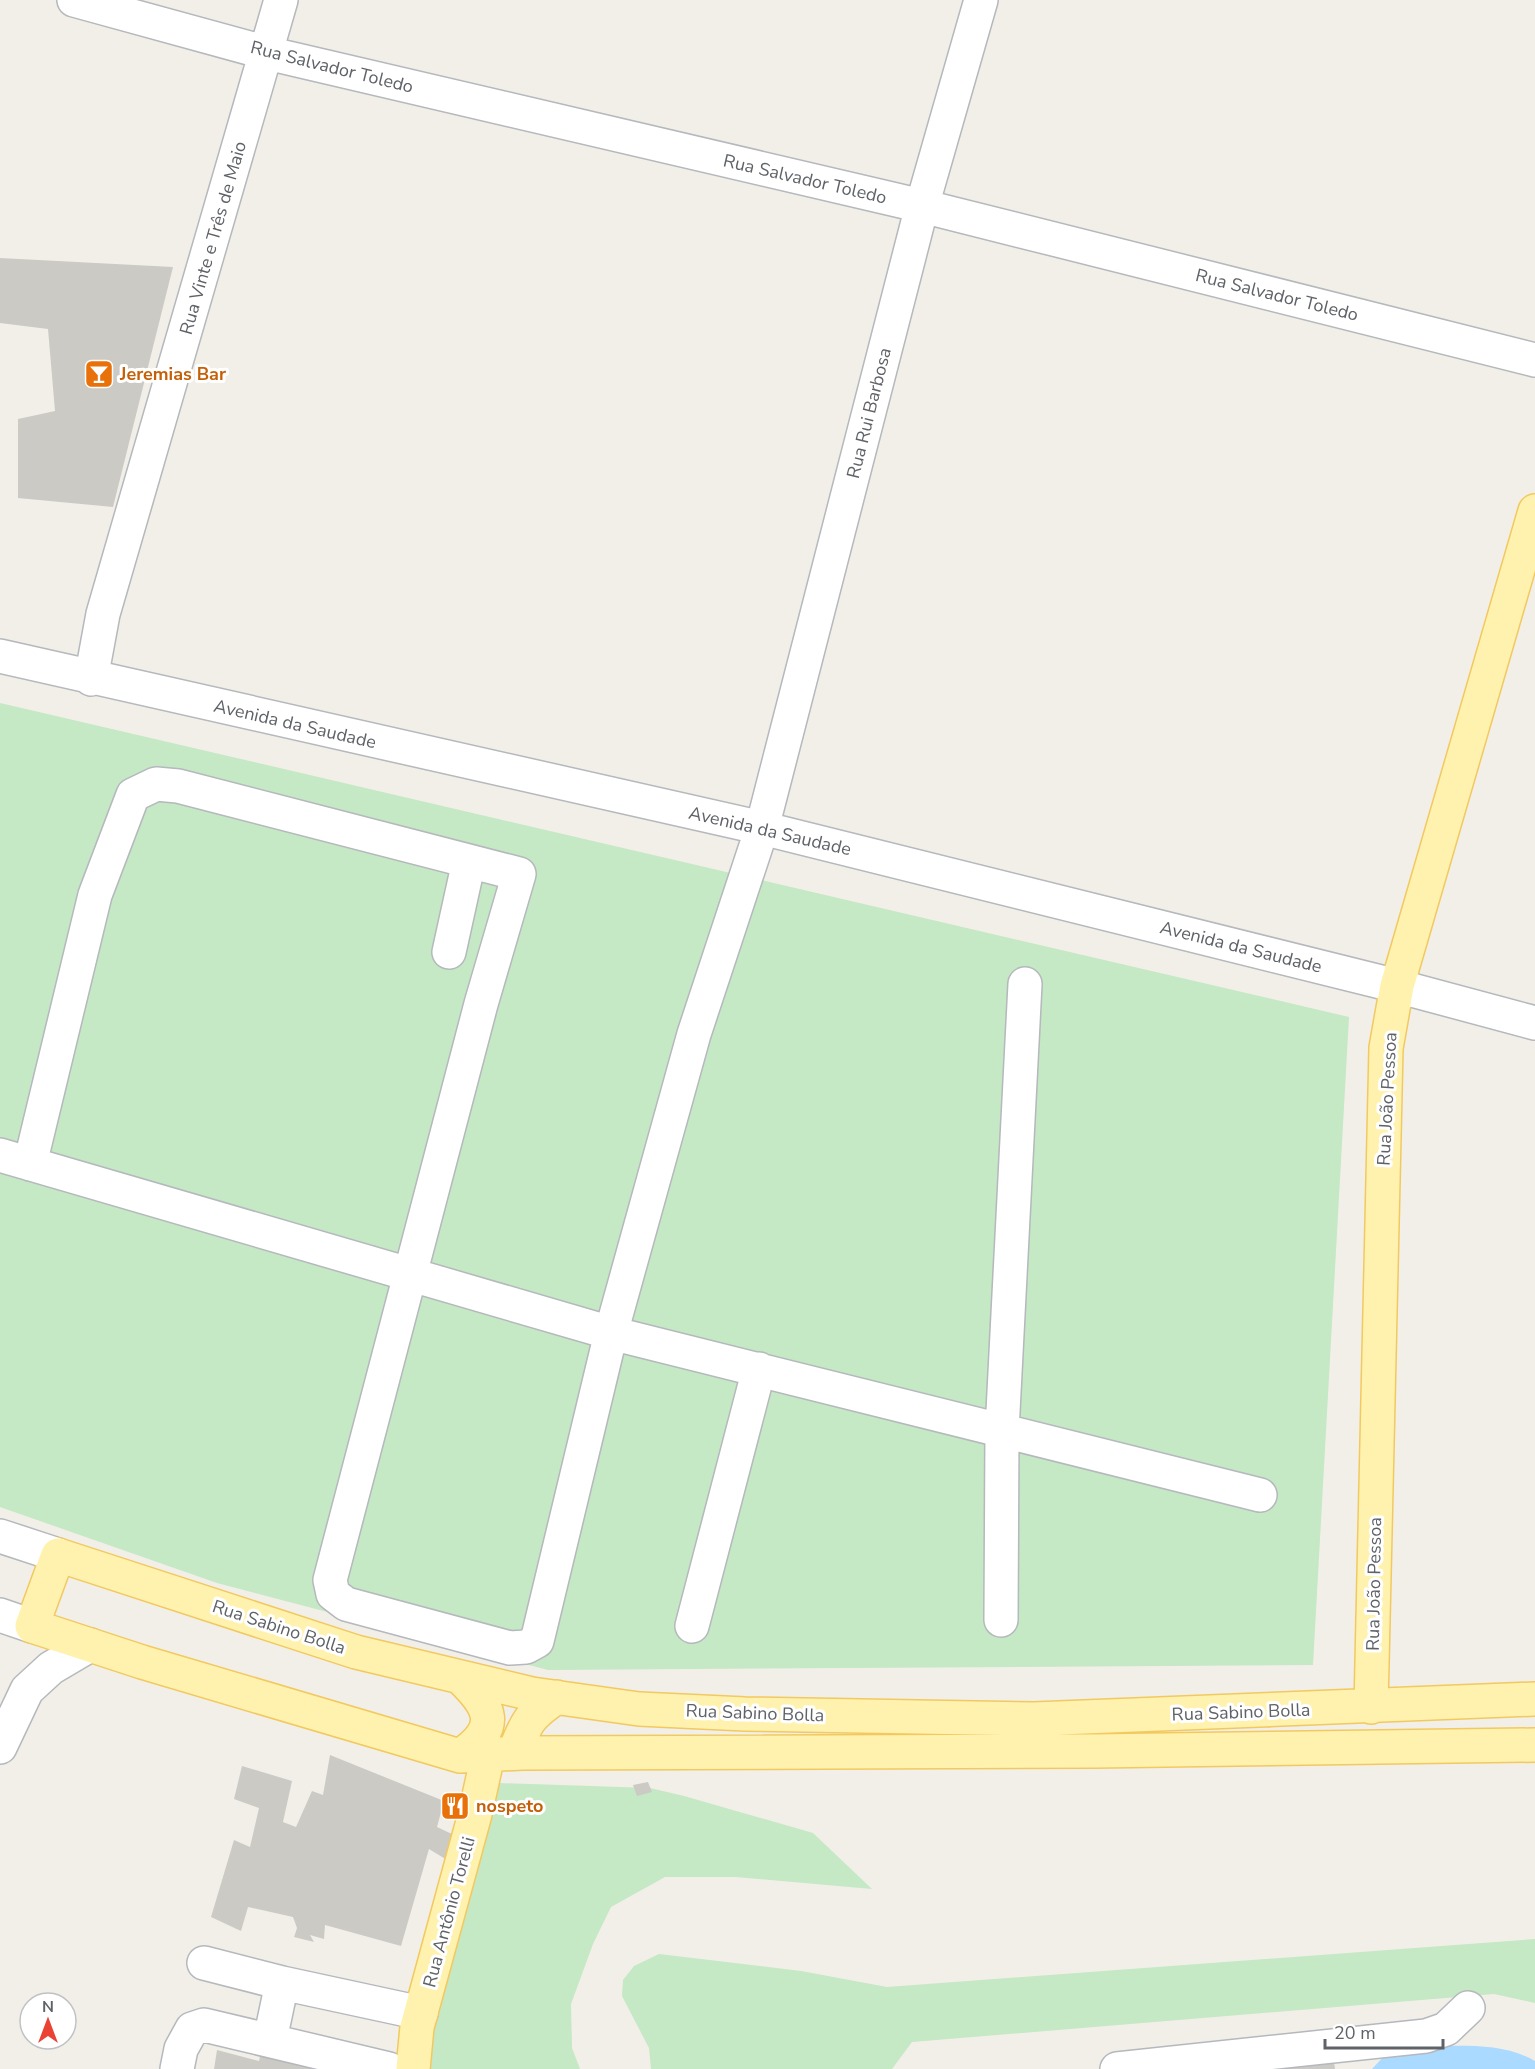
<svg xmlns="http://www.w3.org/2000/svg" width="1535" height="2069" font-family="'Nunito Sans',sans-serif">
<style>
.green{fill:#c5e8c5}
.water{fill:#aadaff}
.building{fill:#cccac5}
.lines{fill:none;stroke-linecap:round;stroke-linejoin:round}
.minor-casing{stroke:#b5b8bc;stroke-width:36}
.major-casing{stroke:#f2c960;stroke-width:36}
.minor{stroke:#fff;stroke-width:33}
.major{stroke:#fff2af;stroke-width:33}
.labels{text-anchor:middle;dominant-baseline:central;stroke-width:6;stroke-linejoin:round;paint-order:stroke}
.street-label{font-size:18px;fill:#5f6368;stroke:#fff}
.food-label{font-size:18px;font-weight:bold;fill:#c56008;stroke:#fff;text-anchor:start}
</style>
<rect width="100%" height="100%" fill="#f1efe8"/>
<path class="green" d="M 0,703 L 1349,1017 L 1313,1665 L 548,1670 L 217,1583 L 0,1507 Z
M 498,1783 L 650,1788 L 684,1796 L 813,1833 L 872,1889 L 736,1877 L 665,1877 L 611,1907 L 593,1944 L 571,2004 L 572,2048 L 580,2069 L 428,2069 L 427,2048 Z
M 1535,1939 L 1535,2003 L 1494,1994 L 912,2042 L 892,2069 L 651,2069 L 649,2048 L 622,1996 L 623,1980 L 634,1966 L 659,1954 L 801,1971 L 887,1987 Z"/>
<path class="water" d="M 1431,2046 C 1467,2046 1504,2043 1535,2061 L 1535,2069 L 1372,2069 L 1386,2054 Z"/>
<path class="building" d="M 0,258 L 173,267 L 113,507 L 18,498 L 18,419 L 55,411 L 48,329 L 0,323 Z
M 330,1755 L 444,1801 L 437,1827 L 454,1835 L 447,1860 L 429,1849 L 401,1946 L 325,1925 L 324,1939 L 310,1935 L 314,1942 L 294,1937 L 297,1928 L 293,1917 L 248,1907 L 241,1931 L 211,1917 L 234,1840 L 250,1847 L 259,1808 L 234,1799 L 242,1766 L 292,1781 L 283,1822 L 296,1827 L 312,1791 L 323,1795 Z
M 648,1782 L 652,1792 L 637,1796 L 633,1785 Z
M 217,2050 L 259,2061 L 261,2052 L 314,2069 L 214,2069 Z
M 1333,2055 L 1335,2069 L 1240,2069 Z"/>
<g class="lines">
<g class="minor-casing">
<path id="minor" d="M 74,0 L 267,53 L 922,206 L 1535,360
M 0,656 L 762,828 L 1397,986 L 1535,1023
M 91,679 L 103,614 L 281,0
M 449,952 L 469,861
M 0,1155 L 611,1333 L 1260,1495
M 30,1164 L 95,895 L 133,795 L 156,784 L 178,786 L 519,874 L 481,1004 L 330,1580 L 333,1594 L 346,1604 L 510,1648 L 526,1647 L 537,1641 L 611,1333 L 694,1034 L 762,828 L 922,206 L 981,0
M 0,1536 L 58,1555
M 0,1615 L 32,1626
M 1001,1620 L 1002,1431 L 1025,984
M 692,1626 L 759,1369
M 0,1747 L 27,1690 L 51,1668 L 90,1645
M 204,1963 L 282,1983
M 270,2040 L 282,1983 L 421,2013
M 177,2069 L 181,2049 L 192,2029 L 204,2025 L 389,2069
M 1117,2069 L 1426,2036 L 1446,2029 L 1468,2008"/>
</g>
<g class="major-casing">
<path id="major" d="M 460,1677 C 491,1707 502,1727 460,1756
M 1535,1699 L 1034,1719 L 745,1714 L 639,1709 L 532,1694 L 356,1652 L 58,1555 L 32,1626 L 142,1662 L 460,1756 L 522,1753 L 1095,1751 L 1535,1745
M 1371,1707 L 1386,1048 L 1397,986 L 1535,511
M 514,1753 C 526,1723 529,1715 557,1697
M 413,2069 L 417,2027 L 475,1814 L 488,1755"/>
</g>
<use href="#minor" class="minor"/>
<use href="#major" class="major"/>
</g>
<defs>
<g id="bar-square" transform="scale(1.5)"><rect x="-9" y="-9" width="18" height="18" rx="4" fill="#e8710a" stroke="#fff"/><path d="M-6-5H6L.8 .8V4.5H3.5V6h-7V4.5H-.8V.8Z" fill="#fff"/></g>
<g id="restaurant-square" transform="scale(1.5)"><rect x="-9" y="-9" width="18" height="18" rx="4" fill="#e8710a" stroke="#fff"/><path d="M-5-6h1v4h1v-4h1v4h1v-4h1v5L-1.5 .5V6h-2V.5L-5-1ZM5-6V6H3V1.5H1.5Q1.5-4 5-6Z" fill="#fff"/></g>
</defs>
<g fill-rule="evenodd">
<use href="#bar-square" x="99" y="374"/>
<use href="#restaurant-square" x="455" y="1806"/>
</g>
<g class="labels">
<g class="street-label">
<text transform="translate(332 67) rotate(14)">Rua Salvador Toledo</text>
<text transform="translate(805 179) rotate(13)">Rua Salvador Toledo</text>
<text transform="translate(213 238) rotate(-74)">Rua Vinte e Três de Maio</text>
<text transform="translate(1277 295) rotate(14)">Rua Salvador Toledo</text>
<text transform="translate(869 413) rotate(-76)">Rua Rui Barbosa</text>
<text transform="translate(295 724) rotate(13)">Avenida da Saudade</text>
<text transform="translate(770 831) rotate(13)">Avenida da Saudade</text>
<text transform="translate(1241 947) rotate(14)">Avenida da Saudade</text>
<text transform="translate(1387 1099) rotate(-87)">Rua João Pessoa</text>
<text transform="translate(1374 1584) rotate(-89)">Rua João Pessoa</text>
<text transform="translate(279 1627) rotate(18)">Rua Sabino Bolla</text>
<text transform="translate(1241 1712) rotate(-2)">Rua Sabino Bolla</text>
<text transform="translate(755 1713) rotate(2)">Rua Sabino Bolla</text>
<text transform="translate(449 1912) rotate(-75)">Rua Antônio Torelli</text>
</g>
<g class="food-label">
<text x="120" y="374">Jeremias Bar</text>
<text x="476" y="1806">nospeto</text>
</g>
</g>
<g transform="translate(48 2021)"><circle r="28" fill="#ffffff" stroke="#bfc1c3" stroke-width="1.5"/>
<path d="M0-4.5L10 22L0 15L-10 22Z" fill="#ea4335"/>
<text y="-9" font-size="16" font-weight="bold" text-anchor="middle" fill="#5f6368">N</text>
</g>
<path d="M1325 2039v9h118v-9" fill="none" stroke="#5f6368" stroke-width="3"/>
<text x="1334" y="2039" font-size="18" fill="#5f6368" stroke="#ffffff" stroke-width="4.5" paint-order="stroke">20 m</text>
</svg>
